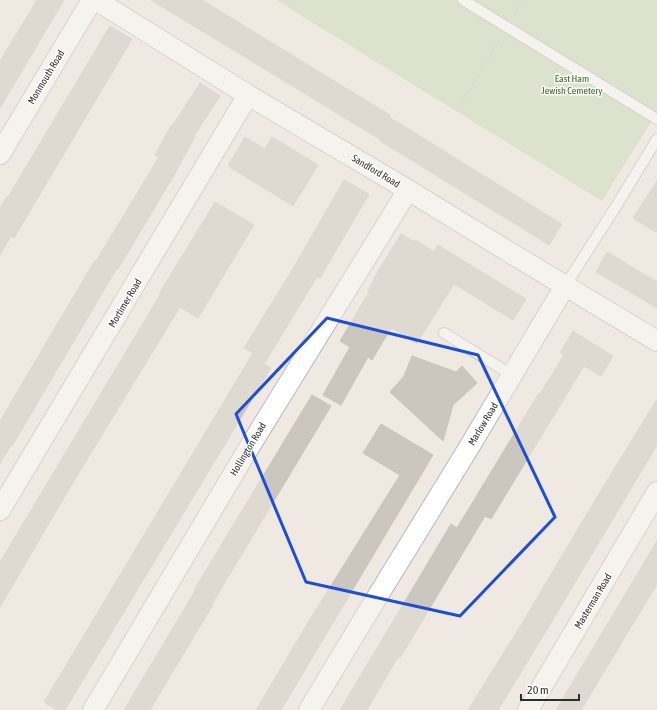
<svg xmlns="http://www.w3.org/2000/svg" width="657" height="710" font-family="'Asap Condensed',sans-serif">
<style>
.cemetery{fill:#c8d9b8}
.building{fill:#cbc7bf;stroke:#cbc5ba}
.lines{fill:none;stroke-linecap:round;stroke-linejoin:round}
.service-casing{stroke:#b4b7c1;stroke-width:12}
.minor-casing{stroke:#b4b7c1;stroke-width:22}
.path{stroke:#c9c9c9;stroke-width:2.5;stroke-dasharray:3 2;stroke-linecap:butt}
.service{stroke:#fff;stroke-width:10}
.minor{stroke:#fff;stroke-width:20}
.marked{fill:none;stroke:#1d4ed8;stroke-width:3;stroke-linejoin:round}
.labels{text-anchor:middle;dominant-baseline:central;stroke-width:3;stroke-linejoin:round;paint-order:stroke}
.street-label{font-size:10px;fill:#2e2e2e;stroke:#fff}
.park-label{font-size:10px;fill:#2c6e1b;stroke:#fff}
</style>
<rect width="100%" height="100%" fill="#efe9e1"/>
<path class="cemetery" d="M 276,0 L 657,0 L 657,112 L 602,201 Z"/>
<path class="building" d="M 37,0 L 64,0 L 0,108 L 0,61 Z
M 151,0 L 202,0 L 390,115 L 389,117 L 562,224 L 549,245 L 380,141 L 381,140 Z
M 110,26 L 132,39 L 14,238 L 11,236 L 0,255 L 0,208 L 7,196 L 8,197 Z
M 200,83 L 220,96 L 194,136 L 195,137 L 176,171 L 176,172 L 118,269 L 117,268 L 12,446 L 11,445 L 0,464 L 0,421 L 95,260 L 96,261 L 159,157 L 155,155 L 172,124 L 173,125 Z
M 245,137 L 265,149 L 272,137 L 318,165 L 293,206 L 228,166 Z
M 344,180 L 369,194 L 320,278 L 317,277 L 264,364 L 271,368 L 151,567 L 65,710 L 57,710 L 44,702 L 253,353 L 244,348 L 291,272 Z
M 657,181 L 657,233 L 633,218 Z
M 215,202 L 254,225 L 198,318 L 180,307 L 72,484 L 0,607 L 0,562 L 160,295 L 159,294 L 171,274 Z
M 401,234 L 415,242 L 416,240 L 434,252 L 438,245 L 526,299 L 513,320 L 454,284 L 417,343 L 391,328 L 372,360 L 368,357 L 341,405 L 323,395 L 350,347 L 340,341 L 369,292 L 368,291 L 378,271 Z
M 607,252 L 657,282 L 657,308 L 596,272 Z
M 573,331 L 613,356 L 601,376 L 584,366 L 491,519 L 485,516 L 400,658 L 398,657 L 367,710 L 340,710 L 451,524 L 457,528 L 539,393 L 540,394 L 564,355 L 560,353 Z
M 412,356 L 456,372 L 462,366 L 477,383 L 453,405 L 443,441 L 390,392 L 404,376 Z
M 312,395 L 331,406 L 212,604 L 213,605 L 150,710 L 124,710 L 195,591 L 194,590 Z
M 657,399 L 657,445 L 545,633 L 498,710 L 468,710 L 521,625 L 588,512 Z
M 381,424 L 433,455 L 281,710 L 256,710 L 307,624 L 400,475 L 363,453 Z
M 657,541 L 657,584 L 581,710 L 556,710 Z"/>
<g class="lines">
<g class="service-casing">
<path id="service" d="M 463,0 L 657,119
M 565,286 L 615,208 L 657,139
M 444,333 L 512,375"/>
</g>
<g class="minor-casing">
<path id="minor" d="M 96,0 L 248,95 L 408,190 L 509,252 L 657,341
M 0,154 L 92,0
M 0,510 L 248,95
M 93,710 L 247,451 L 408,190
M 309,710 L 374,602 L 468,449 L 565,286
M 528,710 L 657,492"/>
</g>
<path class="path" d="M 288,3 L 290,0
M 514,15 L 523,0
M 459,107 L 500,39"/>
<use href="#service" class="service"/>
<use href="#minor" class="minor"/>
</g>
<path d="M0 0H657V710H0ZM 327,318 L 478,355 L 555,517 L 460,616 L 306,582 L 236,414 Z" fill="#efe9e1" fill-opacity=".55" fill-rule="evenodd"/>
<path class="marked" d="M 327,318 L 478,355 L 555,517 L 460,616 L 306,582 L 236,414 Z"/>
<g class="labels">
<g class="street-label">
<text transform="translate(46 77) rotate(-59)">Monmouth Road</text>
<text transform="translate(376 171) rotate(31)">Sandford Road</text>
<text transform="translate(125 303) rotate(-59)">Mortimer Road</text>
<text transform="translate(483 424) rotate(-59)">Marlow Road</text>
<text transform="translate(248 449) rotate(-59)">Hollington Road</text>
<text transform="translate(593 601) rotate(-59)">Masterman Road</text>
</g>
<g class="park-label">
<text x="572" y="78">East Ham<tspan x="572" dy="12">Jewish Cemetery</tspan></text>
</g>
</g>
<path d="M521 694v6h58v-6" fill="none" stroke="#2e2e2e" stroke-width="2"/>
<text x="527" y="694" font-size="12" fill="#2e2e2e" stroke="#ffffff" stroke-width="3" paint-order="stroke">20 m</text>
</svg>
